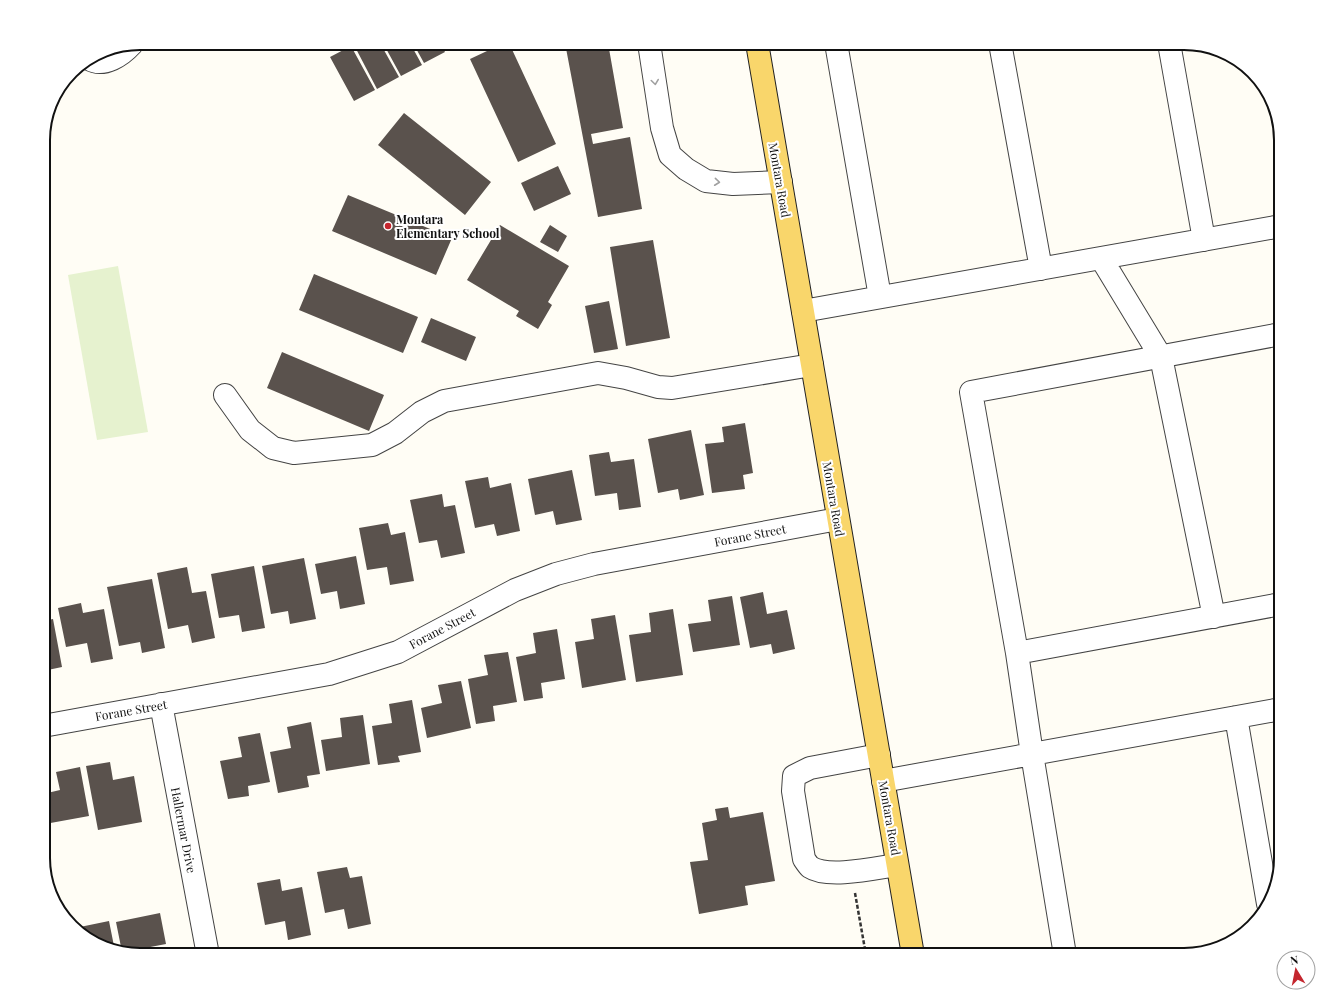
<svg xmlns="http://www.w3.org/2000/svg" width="1324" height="998" font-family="'Playfair Display',serif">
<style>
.pitch{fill:#e6f2cf}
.building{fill:#5a524d}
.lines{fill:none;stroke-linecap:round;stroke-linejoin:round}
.minor-casing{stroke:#444;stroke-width:24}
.major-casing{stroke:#222;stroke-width:24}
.path{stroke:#333;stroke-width:2.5;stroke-dasharray:4 2;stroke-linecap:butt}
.minor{stroke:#fff;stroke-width:22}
.major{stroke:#f9d66b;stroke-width:22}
.oneway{stroke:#a0a0a0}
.poi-dot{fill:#c4262e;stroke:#fff;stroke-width:1.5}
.labels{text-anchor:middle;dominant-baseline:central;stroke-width:4;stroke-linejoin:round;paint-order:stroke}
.street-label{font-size:12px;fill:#111;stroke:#fff}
.poi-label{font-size:12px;font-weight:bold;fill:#111;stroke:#fff;text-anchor:start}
.rim{fill:none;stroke:#111;stroke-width:2}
</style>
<rect width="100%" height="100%" fill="#fffdf5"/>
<path class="pitch" d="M 118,266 L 148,432 L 97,440 L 68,275 Z"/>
<path class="building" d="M 358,43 L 380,43 L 399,77 L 377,89 L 354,45 Z
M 383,43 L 410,43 L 422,65 L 401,76 Z
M 413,43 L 440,43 L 445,52 L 424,63 Z
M 504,43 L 509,43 L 556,144 L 518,162 L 470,59 Z
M 565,43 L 608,43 L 623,128 L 591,134 L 593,144 L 630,137 L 642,209 L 598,217 Z
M 351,46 L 375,90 L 354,101 L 330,57 Z
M 404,113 L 491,182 L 465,215 L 378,145 Z
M 558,166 L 571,194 L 534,211 L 521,183 Z
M 348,195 L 452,238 L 436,275 L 332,231 Z
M 500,225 L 569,266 L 548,302 L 552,305 L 538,329 L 516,316 L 519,311 L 467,280 Z
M 550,225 L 567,236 L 558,252 L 540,242 Z
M 653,240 L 670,338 L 626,346 L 610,247 Z
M 314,274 L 418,317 L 403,353 L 299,310 Z
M 609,301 L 618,349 L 594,353 L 585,306 Z
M 431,318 L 476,337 L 466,361 L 421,342 Z
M 282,352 L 384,395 L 369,431 L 267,388 Z
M 745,423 L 753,473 L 743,475 L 745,489 L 712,493 L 705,444 L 724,442 L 722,427 Z
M 691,430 L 704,495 L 680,500 L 678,489 L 658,493 L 648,439 Z
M 609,452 L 611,462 L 634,459 L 641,507 L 619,510 L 617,493 L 595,496 L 589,455 Z
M 572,470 L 582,520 L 556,525 L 553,511 L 535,515 L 528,479 Z
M 488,477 L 490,488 L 511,483 L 520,531 L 497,536 L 494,524 L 475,528 L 465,481 Z
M 442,494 L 444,507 L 455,505 L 465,553 L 441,558 L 437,540 L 419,543 L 410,500 Z
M 388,523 L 391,535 L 405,532 L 414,581 L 390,585 L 387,567 L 367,570 L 359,528 Z
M 356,556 L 365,604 L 340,609 L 337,591 L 321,594 L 315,564 Z
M 304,558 L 316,619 L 290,624 L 288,611 L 271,614 L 262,566 Z
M 254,566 L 265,628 L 242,632 L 239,615 L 219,618 L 211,574 Z
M 187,567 L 192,593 L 206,591 L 215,638 L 192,643 L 188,625 L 168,629 L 157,573 Z
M 152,579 L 165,648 L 142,653 L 140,642 L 119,646 L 107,587 Z
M 763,592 L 767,614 L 787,610 L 795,649 L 773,654 L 771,644 L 750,648 L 740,597 Z
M 732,596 L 740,645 L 693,652 L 688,624 L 711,621 L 708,600 Z
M 81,603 L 83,613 L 104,609 L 113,659 L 91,663 L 87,643 L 66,647 L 58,608 Z
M 673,609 L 683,675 L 636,682 L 629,635 L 651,632 L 649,613 Z
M 615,615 L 626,680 L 582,688 L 575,642 L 594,639 L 591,619 Z
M 53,619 L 62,667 L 43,671 L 43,621 Z
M 557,629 L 565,679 L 541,683 L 543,698 L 524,701 L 516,657 L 536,653 L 533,633 Z
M 508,652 L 517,702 L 493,706 L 495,721 L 476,724 L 468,679 L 488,675 L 484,655 Z
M 461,681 L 471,728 L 427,738 L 421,708 L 442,703 L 438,685 Z
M 412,700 L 421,752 L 398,756 L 400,762 L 378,765 L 372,726 L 392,723 L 389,704 Z
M 363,715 L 370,764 L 326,771 L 321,740 L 342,737 L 340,718 Z
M 311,722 L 320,774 L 307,776 L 309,787 L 278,793 L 270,752 L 291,748 L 287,727 Z
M 260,733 L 270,782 L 248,786 L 249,796 L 228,799 L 220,761 L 242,757 L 238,737 Z
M 110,762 L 113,780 L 134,776 L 142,822 L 98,830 L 86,766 Z
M 80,767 L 89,816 L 45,824 L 43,794 L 60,790 L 56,772 Z
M 728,807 L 730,818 L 763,812 L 775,881 L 745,886 L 748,905 L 699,914 L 690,862 L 708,860 L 702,823 L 717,820 L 715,809 Z
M 347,867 L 350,878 L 362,876 L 371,924 L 348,929 L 344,909 L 325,913 L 317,872 Z
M 280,879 L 282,891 L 302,887 L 311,935 L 288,940 L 285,921 L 265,925 L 257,883 Z
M 160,913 L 166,944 L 145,948 L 147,955 L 122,952 L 116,922 Z
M 109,921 L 115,951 L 108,950 L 81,935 L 75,928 Z"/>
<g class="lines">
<g class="minor-casing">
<path id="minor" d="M 649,43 L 662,128 L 670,155 L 686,169 L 706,181 L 733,184 L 781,182
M 836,43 L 880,297
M 1000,43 L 1041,269
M 1169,43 L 1204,240
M 89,59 C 104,68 122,55 132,44
M 1101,258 L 1161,357 L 1214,617
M 803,311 L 1281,226
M 225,395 L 250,430 L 273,448 L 294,453 L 372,445 L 395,433 L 422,412 L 444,401 L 598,373 L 626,378 L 658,387 L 672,388 L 812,365
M 1017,653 L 1281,604
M 161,704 L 208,955
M 1236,717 L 1268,904
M 43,726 L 329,674 L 398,652 L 515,590 L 556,574 L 594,564 L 838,519
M 879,755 L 810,768 L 794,776 L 793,791 L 804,859 C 806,862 808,865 810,867 C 828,879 876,868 897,865
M 883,781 L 1281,709
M 1065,955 L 1032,754 L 1017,653 L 971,392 L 1281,334"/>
</g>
<g class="major-casing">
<path id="major" d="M 757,43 L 913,955"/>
</g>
<path class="path" d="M 855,893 L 866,955"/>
<use href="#minor" class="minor"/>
<use href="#major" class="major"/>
</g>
<defs><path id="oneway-chevron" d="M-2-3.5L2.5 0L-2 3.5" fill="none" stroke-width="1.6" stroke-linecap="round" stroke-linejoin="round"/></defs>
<g class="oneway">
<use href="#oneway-chevron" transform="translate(655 82) rotate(82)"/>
<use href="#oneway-chevron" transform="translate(717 182) rotate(6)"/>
</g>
<circle class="poi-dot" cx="388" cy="226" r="4"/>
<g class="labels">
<g class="street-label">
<text transform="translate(780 180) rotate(80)">Montara Road</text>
<text transform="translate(834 499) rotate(80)">Montara Road</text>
<text transform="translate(750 535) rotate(-11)">Forane Street</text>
<text transform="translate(442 628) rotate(-28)">Forane Street</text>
<text transform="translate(131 710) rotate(-10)">Forane Street</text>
<text transform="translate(890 818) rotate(80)">Montara Road</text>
<text transform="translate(184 830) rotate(79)">Hallermar Drive</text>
</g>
<g class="poi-label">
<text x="396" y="219">Montara<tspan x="396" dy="14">Elementary School</tspan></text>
</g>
</g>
<path d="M0 0H1324V998H0ZM140 50H1184A90 90 0 0 1 1274 140V858A90 90 0 0 1 1184 948H140A90 90 0 0 1 50 858V140A90 90 0 0 1 140 50Z" fill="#fff" fill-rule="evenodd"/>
<path class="rim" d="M140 50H1184A90 90 0 0 1 1274 140V858A90 90 0 0 1 1184 948H140A90 90 0 0 1 50 858V140A90 90 0 0 1 140 50Z"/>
<g transform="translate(1296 970) rotate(350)"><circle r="19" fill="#ffffff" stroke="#a0a0a0"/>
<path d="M0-3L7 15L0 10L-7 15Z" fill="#c4262e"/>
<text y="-6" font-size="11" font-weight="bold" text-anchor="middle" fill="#111111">N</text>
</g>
</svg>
